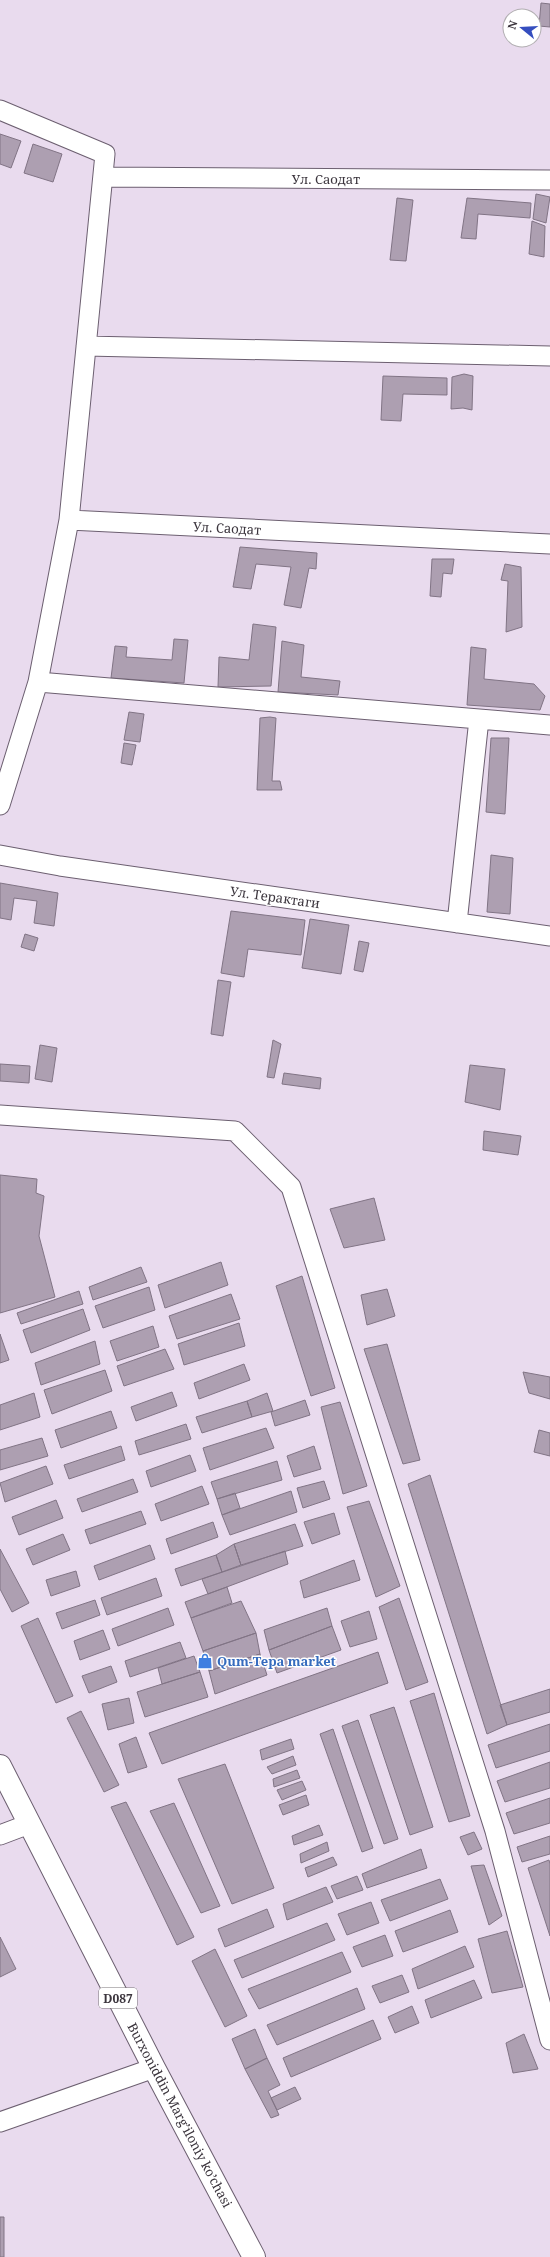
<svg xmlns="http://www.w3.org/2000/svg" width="550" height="2257" font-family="'Noto Serif',serif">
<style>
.building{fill:#ad9fb1;stroke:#817485}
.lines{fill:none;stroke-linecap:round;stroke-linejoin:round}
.minor-casing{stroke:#6c5f70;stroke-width:21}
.primary-casing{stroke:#6c5f70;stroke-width:24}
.minor{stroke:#fff;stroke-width:19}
.primary{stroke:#fff;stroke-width:22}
.labels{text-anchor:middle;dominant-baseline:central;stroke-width:3;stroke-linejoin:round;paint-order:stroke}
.shield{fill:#fff;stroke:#767277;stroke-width:1}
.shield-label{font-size:12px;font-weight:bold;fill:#3b353d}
.street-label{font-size:13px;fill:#3b353d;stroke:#fff}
.shop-label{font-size:13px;font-weight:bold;fill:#366cbe;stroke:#fff;text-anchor:start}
</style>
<rect width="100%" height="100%" fill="#e9dbee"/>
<path class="building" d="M 541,3 L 550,4 L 550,27 L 539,26 Z
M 0,134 L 21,141 L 11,168 L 0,164 Z
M 33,144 L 62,154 L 53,182 L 24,173 Z
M 536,194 L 550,197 L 546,223 L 533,219 Z
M 397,198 L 413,200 L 406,261 L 390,260 Z
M 467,198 L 531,203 L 530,218 L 478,214 L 476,239 L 461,238 Z
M 532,221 L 545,226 L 544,257 L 529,254 Z
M 464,374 L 473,376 L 472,410 L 463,408 L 451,409 L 452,377 Z
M 383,376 L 447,378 L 447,395 L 403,394 L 401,421 L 381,420 Z
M 240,547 L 317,553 L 316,569 L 309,568 L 301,608 L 284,605 L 291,567 L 256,564 L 251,589 L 233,587 Z
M 432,559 L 454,559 L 452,574 L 443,573 L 441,597 L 430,596 Z
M 505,564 L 521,567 L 522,627 L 506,632 L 508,581 L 501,580 Z
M 253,624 L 276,627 L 271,686 L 218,687 L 219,657 L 249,660 Z
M 174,639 L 188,640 L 184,683 L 111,678 L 115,646 L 127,647 L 126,657 L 172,660 Z
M 282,641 L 304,645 L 301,677 L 340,681 L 338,695 L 278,692 Z
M 471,647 L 486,649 L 484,679 L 534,684 L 545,696 L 540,710 L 467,705 Z
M 129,712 L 144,714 L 140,742 L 124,740 Z
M 270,717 L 276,718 L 272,781 L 280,781 L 282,790 L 257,790 L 260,718 Z
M 491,738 L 509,738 L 505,814 L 486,812 Z
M 124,743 L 136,745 L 132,765 L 121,763 Z
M 491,855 L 513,858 L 510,914 L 487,912 Z
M 0,883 L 58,893 L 54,926 L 34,923 L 37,901 L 14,898 L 11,920 L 0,918 Z
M 231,911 L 305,920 L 301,955 L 248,949 L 244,977 L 221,973 Z
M 310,919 L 349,925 L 341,974 L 302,968 Z
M 25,934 L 38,938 L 34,951 L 21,947 Z
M 359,941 L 369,943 L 363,972 L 354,970 Z
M 218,980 L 231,982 L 223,1036 L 211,1034 Z
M 273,1040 L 281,1044 L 274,1078 L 267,1077 Z
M 40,1045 L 57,1048 L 52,1082 L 35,1079 Z
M 0,1064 L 30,1066 L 29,1083 L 0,1081 Z
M 470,1065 L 505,1069 L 500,1110 L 465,1102 Z
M 284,1073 L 321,1078 L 320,1089 L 282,1084 Z
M 484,1131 L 521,1136 L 518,1155 L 483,1150 Z
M 0,1175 L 37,1179 L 36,1193 L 44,1196 L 39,1236 L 55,1297 L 0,1313 Z
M 374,1198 L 385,1240 L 344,1248 L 330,1209 Z
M 221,1262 L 228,1285 L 165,1308 L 158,1285 Z
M 141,1267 L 147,1282 L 93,1300 L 89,1287 Z
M 302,1276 L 335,1388 L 311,1396 L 276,1286 Z
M 149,1287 L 155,1310 L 103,1328 L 95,1306 Z
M 387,1289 L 395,1316 L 367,1325 L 361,1295 Z
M 79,1291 L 83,1304 L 21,1324 L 17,1313 Z
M 231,1294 L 240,1319 L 177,1339 L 169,1316 Z
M 83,1309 L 90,1330 L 31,1353 L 23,1330 Z
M 239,1323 L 245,1346 L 184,1365 L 178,1344 Z
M 153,1326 L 159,1347 L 117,1361 L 110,1341 Z
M 0,1334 L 9,1360 L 0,1363 Z
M 95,1341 L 100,1364 L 41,1385 L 35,1363 Z
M 387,1344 L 420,1460 L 403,1464 L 364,1349 Z
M 165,1349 L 174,1369 L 124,1386 L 117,1366 Z
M 244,1364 L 250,1380 L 199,1399 L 194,1383 Z
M 105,1370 L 112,1391 L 52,1414 L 44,1390 Z
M 523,1372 L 550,1377 L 550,1399 L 529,1393 Z
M 172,1392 L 177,1406 L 136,1421 L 131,1407 Z
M 34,1393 L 40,1417 L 0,1430 L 0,1405 Z
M 267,1393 L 273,1411 L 252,1417 L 247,1401 Z
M 305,1400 L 310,1415 L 275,1426 L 271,1412 Z
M 247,1401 L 252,1417 L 202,1433 L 196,1417 Z
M 340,1402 L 367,1486 L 343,1494 L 321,1407 Z
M 111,1411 L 117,1428 L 61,1448 L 55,1430 Z
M 186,1424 L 191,1439 L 139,1455 L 135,1441 Z
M 266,1428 L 274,1448 L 210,1470 L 203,1448 Z
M 539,1430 L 550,1433 L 550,1456 L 534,1452 Z
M 42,1438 L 48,1456 L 0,1470 L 0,1450 Z
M 121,1446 L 125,1460 L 69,1479 L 64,1465 Z
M 314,1446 L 321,1469 L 294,1477 L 287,1456 Z
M 190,1455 L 196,1471 L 151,1487 L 146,1471 Z
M 277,1461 L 282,1480 L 217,1499 L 211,1482 Z
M 46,1466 L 53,1484 L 5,1502 L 0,1483 Z
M 430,1475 L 507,1725 L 487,1734 L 408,1484 Z
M 133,1479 L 138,1492 L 82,1512 L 77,1499 Z
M 324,1481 L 330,1499 L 303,1508 L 297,1488 Z
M 202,1486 L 209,1504 L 161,1521 L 155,1504 Z
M 291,1491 L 297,1512 L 230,1535 L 222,1515 Z
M 235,1493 L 240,1508 L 222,1515 L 217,1499 Z
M 56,1500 L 63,1518 L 19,1535 L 12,1517 Z
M 369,1501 L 400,1586 L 376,1597 L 347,1507 Z
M 141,1511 L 146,1524 L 90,1544 L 85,1530 Z
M 334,1513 L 340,1534 L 312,1544 L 304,1522 Z
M 213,1522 L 218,1537 L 171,1554 L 166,1539 Z
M 295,1524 L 303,1546 L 241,1565 L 234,1544 Z
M 63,1534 L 70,1550 L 33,1565 L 26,1549 Z
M 234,1544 L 241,1565 L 222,1572 L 216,1555 Z
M 150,1545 L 155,1559 L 99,1580 L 94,1566 Z
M 0,1549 L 29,1603 L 12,1612 L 0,1589 Z
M 285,1551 L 288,1564 L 208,1594 L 202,1579 Z
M 216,1555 L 222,1572 L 181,1586 L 175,1569 Z
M 354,1560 L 360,1580 L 304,1598 L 300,1581 Z
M 76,1571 L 80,1586 L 51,1596 L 46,1580 Z
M 156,1578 L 162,1596 L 107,1615 L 101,1598 Z
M 227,1587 L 232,1603 L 191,1618 L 185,1602 Z
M 399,1598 L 428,1682 L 406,1690 L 379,1607 Z
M 95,1600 L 100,1615 L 62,1629 L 56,1613 Z
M 241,1601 L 256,1633 L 203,1651 L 191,1618 Z
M 168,1608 L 174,1625 L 118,1646 L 112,1629 Z
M 327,1608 L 332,1626 L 269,1650 L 264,1630 Z
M 369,1611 L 377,1639 L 350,1647 L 341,1621 Z
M 38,1618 L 73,1696 L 56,1703 L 21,1626 Z
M 332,1626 L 341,1650 L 277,1673 L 269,1650 Z
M 103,1630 L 110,1649 L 80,1660 L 74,1641 Z
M 256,1633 L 260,1654 L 209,1671 L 203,1651 Z
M 180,1642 L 186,1658 L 130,1677 L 125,1661 Z
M 378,1652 L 388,1683 L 162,1764 L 149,1733 Z
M 260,1654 L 267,1675 L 215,1694 L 209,1671 Z
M 194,1656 L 200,1672 L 162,1684 L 158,1668 Z
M 111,1666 L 117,1682 L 89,1693 L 82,1676 Z
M 200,1672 L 208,1697 L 145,1717 L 137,1692 Z
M 550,1689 L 550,1712 L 507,1725 L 500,1705 Z
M 434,1693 L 470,1816 L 449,1822 L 410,1701 Z
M 129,1698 L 134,1723 L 108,1730 L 102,1704 Z
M 394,1707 L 433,1827 L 410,1835 L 370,1715 Z
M 81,1711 L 119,1785 L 104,1792 L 67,1718 Z
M 358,1720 L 398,1839 L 384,1844 L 342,1726 Z
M 550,1724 L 550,1751 L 496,1768 L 488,1745 Z
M 333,1729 L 373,1848 L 362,1852 L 320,1734 Z
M 136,1737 L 147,1767 L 128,1773 L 119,1744 Z
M 291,1739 L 294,1749 L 262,1760 L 260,1750 Z
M 293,1756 L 296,1765 L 272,1774 L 267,1767 Z
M 550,1762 L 550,1788 L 505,1802 L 497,1781 Z
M 225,1764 L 274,1888 L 232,1904 L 178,1779 Z
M 297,1770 L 300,1778 L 274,1787 L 273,1779 Z
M 302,1781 L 306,1790 L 282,1800 L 277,1790 Z
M 306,1795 L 309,1805 L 283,1815 L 279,1805 Z
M 550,1798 L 550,1823 L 514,1834 L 506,1813 Z
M 126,1802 L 194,1937 L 177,1945 L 111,1807 Z
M 174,1803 L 220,1906 L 201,1913 L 150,1811 Z
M 319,1825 L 323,1835 L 294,1845 L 292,1836 Z
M 474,1832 L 482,1849 L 468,1855 L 460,1837 Z
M 550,1836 L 550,1854 L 522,1862 L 517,1847 Z
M 327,1842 L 329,1851 L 301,1863 L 300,1854 Z
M 421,1849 L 427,1868 L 367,1888 L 362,1874 Z
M 333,1857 L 337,1865 L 308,1877 L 305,1868 Z
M 549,1860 L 550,1864 L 550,1936 L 528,1868 Z
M 484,1865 L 502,1916 L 489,1925 L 471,1866 Z
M 357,1876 L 363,1890 L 337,1899 L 331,1886 Z
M 440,1879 L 448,1899 L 390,1921 L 381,1900 Z
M 326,1887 L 333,1902 L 287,1920 L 283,1904 Z
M 371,1902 L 379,1923 L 347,1935 L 338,1914 Z
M 267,1909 L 274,1927 L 225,1947 L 218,1929 Z
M 450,1910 L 458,1932 L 403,1952 L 395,1931 Z
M 327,1923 L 335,1940 L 242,1978 L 234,1960 Z
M 507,1931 L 523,1987 L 492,1993 L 478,1939 Z
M 385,1935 L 393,1956 L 362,1967 L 353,1947 Z
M 0,1937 L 16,1969 L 0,1977 Z
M 465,1946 L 474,1967 L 418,1989 L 412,1969 Z
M 215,1949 L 247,2016 L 225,2027 L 192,1961 Z
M 342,1952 L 351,1972 L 259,2009 L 248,1989 Z
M 402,1975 L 409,1992 L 380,2003 L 372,1986 Z
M 474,1980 L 482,1998 L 431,2018 L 425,2000 Z
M 357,1988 L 365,2009 L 277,2045 L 267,2025 Z
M 412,2006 L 419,2023 L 395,2033 L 388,2017 Z
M 373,2020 L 381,2039 L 291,2077 L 283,2058 Z
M 255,2029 L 267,2058 L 245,2069 L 232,2039 Z
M 524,2034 L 538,2069 L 513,2073 L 506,2043 Z
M 267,2058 L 280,2085 L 268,2091 L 279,2115 L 271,2118 L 245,2069 Z
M 295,2087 L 301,2099 L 277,2110 L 271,2098 Z
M 0,2217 L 4,2217 L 4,2257 L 0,2257 Z"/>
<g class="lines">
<g class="minor-casing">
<path id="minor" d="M 0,110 L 105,154 L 69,520
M 103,177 L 550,180
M 86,346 L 550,356
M 38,682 L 69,520 L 550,544
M 479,719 L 550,725
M 0,805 L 38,682 L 479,719 L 457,923
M 0,855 L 60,866 L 550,936
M 0,1115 L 235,1131 L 291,1187 L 495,1831 L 550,2040
M 0,1835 L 29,1824
M 0,2122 L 154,2068"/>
</g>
<g class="primary-casing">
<path id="primary" d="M 0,1766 L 154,2068 L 254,2257"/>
</g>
<use href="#minor" class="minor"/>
<use href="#primary" class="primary"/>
</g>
<defs>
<g id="shop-bare" transform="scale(1.2)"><path d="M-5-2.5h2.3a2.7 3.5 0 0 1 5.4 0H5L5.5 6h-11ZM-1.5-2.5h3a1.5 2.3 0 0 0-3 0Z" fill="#3f7fe0" stroke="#fff" stroke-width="2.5" paint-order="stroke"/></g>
</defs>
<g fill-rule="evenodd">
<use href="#shop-bare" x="205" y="1661"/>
</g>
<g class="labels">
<rect class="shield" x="99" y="1988" width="38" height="20" rx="3"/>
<g class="shield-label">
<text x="118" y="1998">D087</text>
</g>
<g class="street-label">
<text x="326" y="179">Ул. Саодат</text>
<text transform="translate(227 528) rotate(3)">Ул. Саодат</text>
<text transform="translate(275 897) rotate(8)">Ул. Терактаги</text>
<text transform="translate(180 2115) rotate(62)">Burxoniddin Marg’iloniy ko’chasi</text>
</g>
<g class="shop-label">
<text x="217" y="1661">Qum-Tepa market</text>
</g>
</g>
<g transform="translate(522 28) rotate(288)"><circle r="19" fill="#ffffff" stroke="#b1aeb1"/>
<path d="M0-3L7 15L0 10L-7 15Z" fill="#354ebf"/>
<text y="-6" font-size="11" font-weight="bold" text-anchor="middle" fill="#3b353d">N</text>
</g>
</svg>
